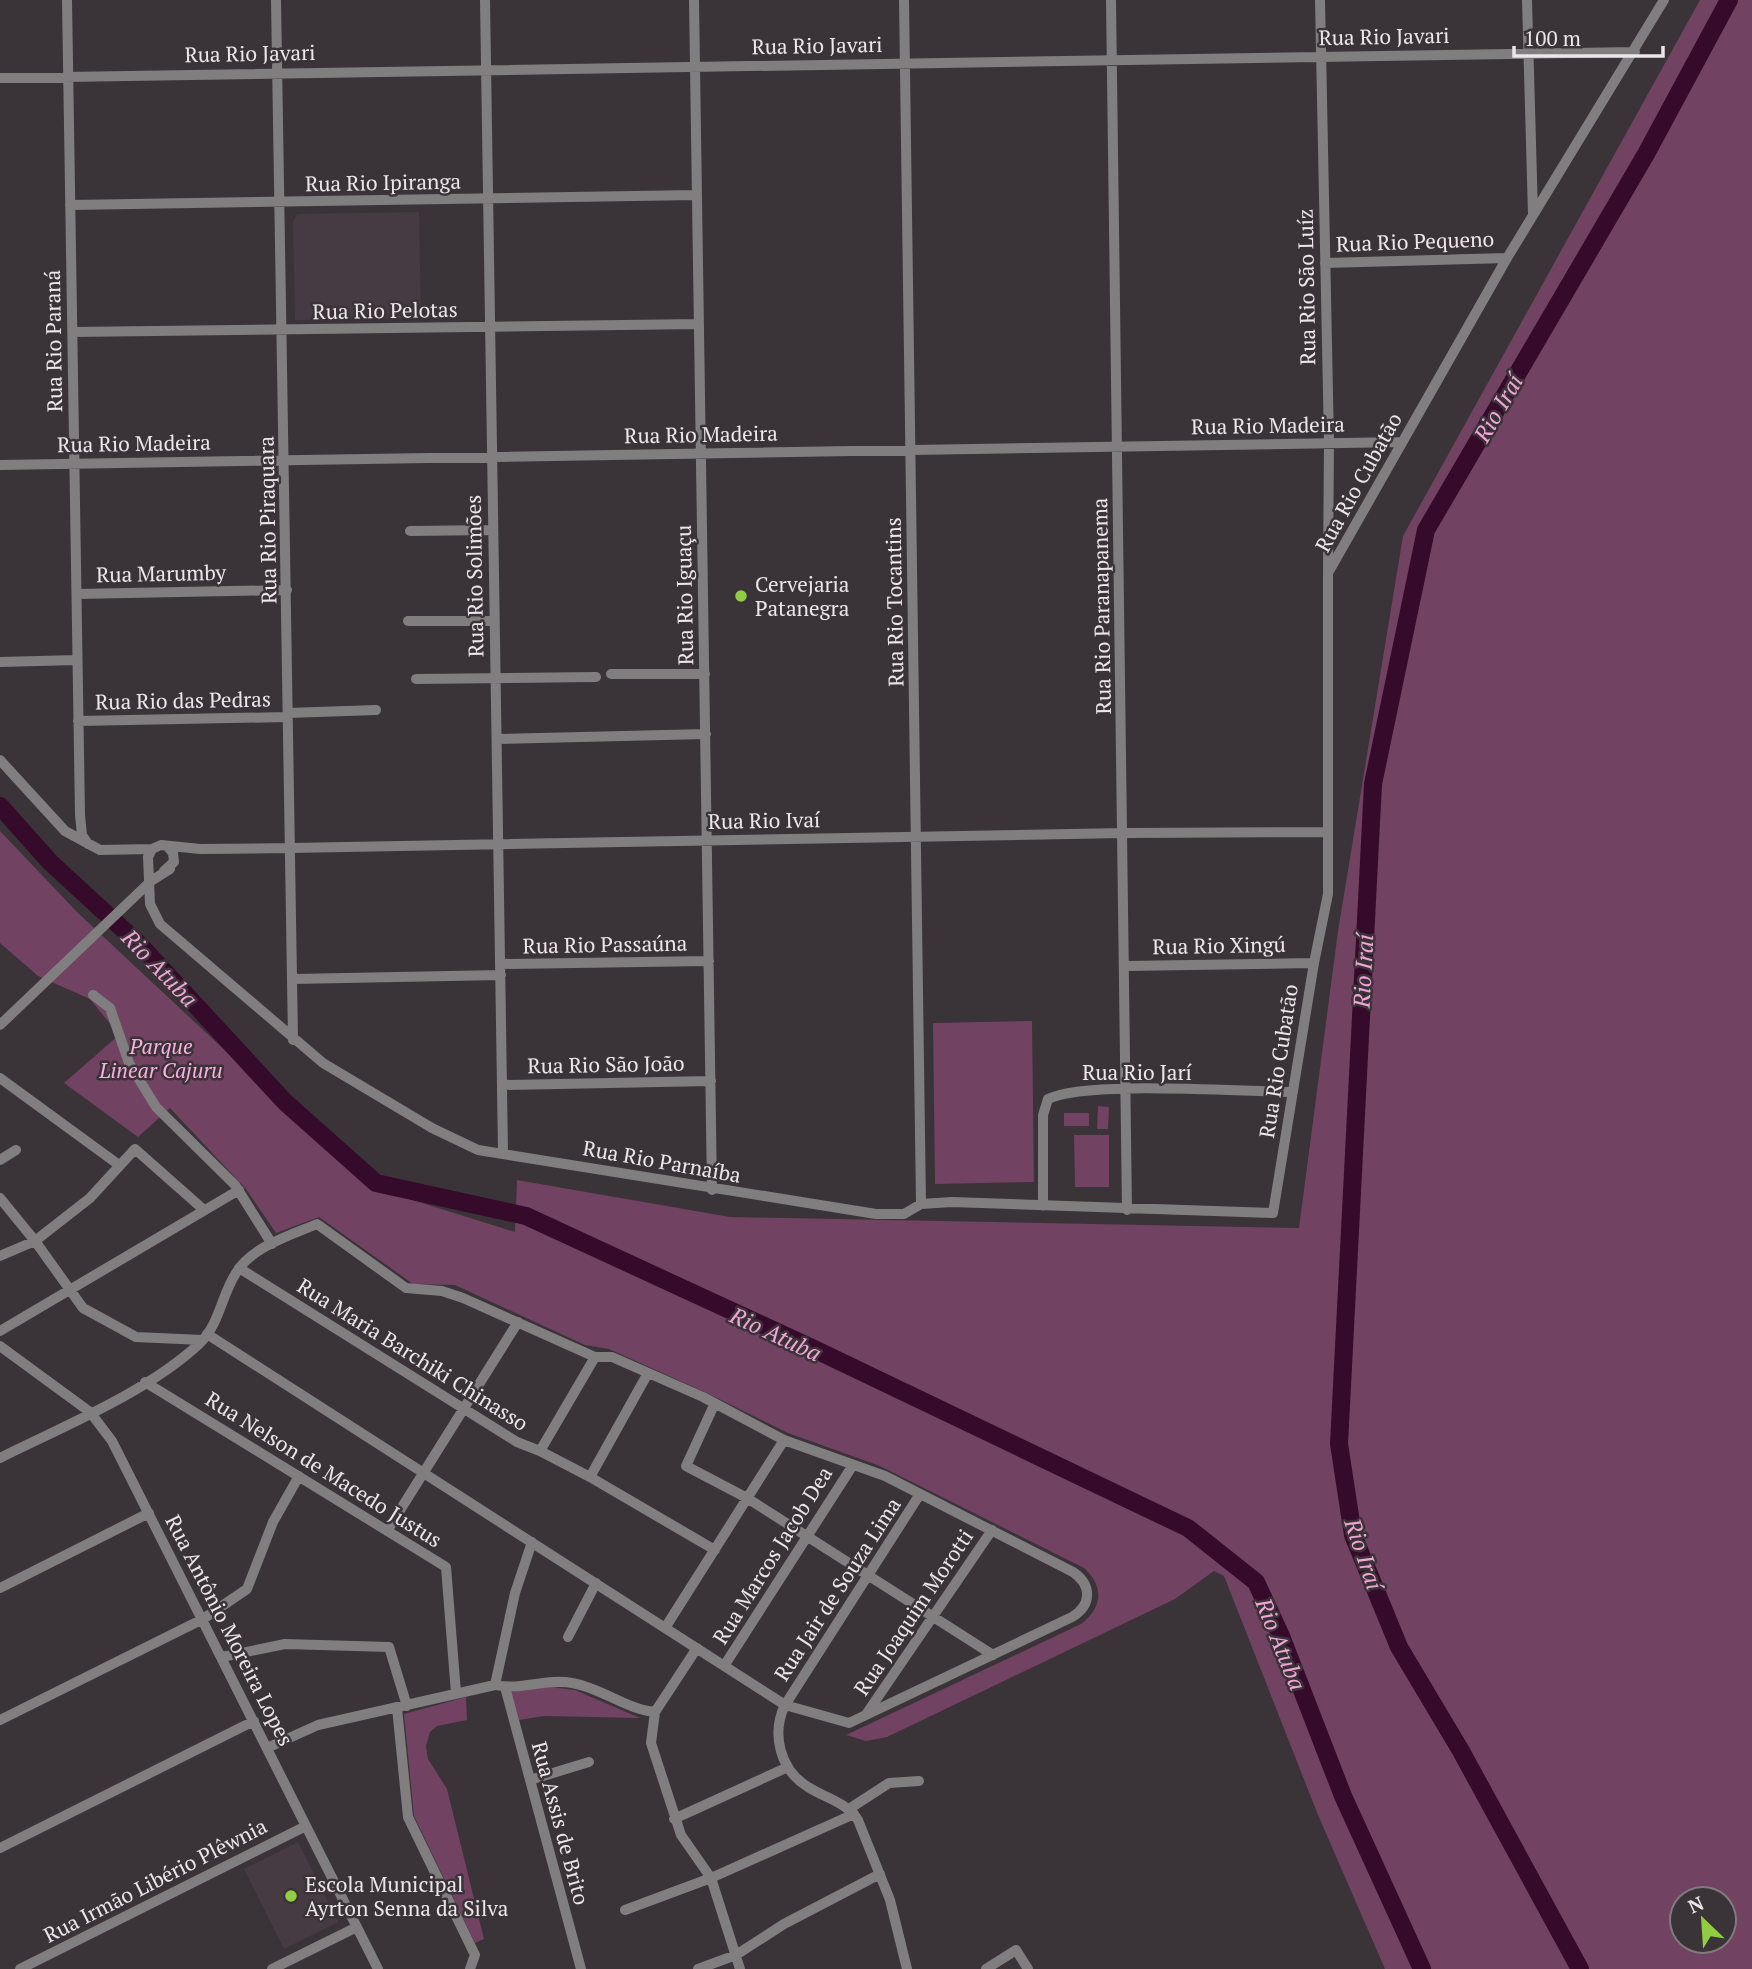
<svg xmlns="http://www.w3.org/2000/svg" width="1752" height="1969" font-family="'PT Serif',serif">
<style>
.built{fill:#473b43}
.green{fill:#714262;fill-rule:evenodd}
.lines{fill:none;stroke-linecap:round;stroke-linejoin:round}
.river{stroke:#360a2b;stroke-width:18}
.minor{stroke:#817e80;stroke-width:10}
.poi-dot{fill:#90cd40;stroke:#3a3337;stroke-width:2.5}
.labels{text-anchor:middle;dominant-baseline:central;stroke-width:5;stroke-linejoin:round;paint-order:stroke}
.street-label{font-size:21px;fill:#ebe6e9;stroke:#3a3337}
.poi-label{font-size:21px;fill:#ebe6e9;stroke:#3a3337;text-anchor:start}
.park-label{font-size:21px;font-style:italic;fill:#fdaee2;stroke:#3a3337}
.water-label{font-size:23px;font-style:italic;fill:#f2a5d8;stroke:#3a3337}
</style>
<rect width="100%" height="100%" fill="#3a3337"/>
<path class="built" d="M 419,212 L 421,318 L 295,320 L 293,222 L 297,214 Z
M 298,1842 L 338,1922 L 284,1949 L 244,1869 Z"/>
<path class="green" d="M 1700,0 L 1752,0 L 1752,1969 L 1385,1969 L 1318,1815 L 1224,1576 L 1214,1571 L 1175,1599 L 887,1737 L 866,1741 L 846,1735 L 1081,1624 C 1103,1608 1104,1586 1084,1568 L 880,1466 L 788,1433 L 707,1393 L 609,1349 L 585,1345 L 455,1285 L 413,1284 L 319,1217 L 276,1233 L 246,1189 L 170,1108 L 138,1137 L 64,1083 L 119,1035 L 90,999 L 38,976 L 0,943 L 0,831 L 77,912 L 371,1187 L 515,1232 L 517,1180 L 730,1217 L 1299,1228 L 1338,931 L 1403,536 ZM 1682,1899 L 1724,1899 L 1724,1941 L 1682,1941 Z
M 1032,1021 L 1034,1182 L 935,1184 L 933,1023 Z
M 1098,1106 L 1109,1107 L 1108,1129 L 1097,1129 Z
M 1064,1113 L 1089,1113 L 1089,1126 L 1064,1126 Z
M 1074,1135 L 1109,1135 L 1109,1187 L 1075,1187 Z
M 549,1687 L 575,1690 L 640,1718 L 544,1716 L 519,1720 L 511,1692 Z
M 466,1697 L 467,1720 L 437,1726 L 430,1732 L 426,1746 L 428,1759 L 447,1789 L 484,1939 L 475,1943 L 414,1816 L 404,1714 Z"/>
<g class="lines">
<path class="river" d="M 0,806 L 50,862 L 139,944 L 285,1102 L 376,1183 L 526,1216 L 814,1349 L 1188,1528 L 1256,1582 L 1281,1636 L 1343,1796 L 1422,1969
M 1580,1969 L 1461,1751 L 1399,1647 L 1353,1535 L 1339,1444 L 1373,784 L 1426,530 L 1646,154 L 1729,0"/>
<path class="minor" d="M 67,0 L 80,815 L 82,835 L 88,844
M 276,0 L 293,1040
M 485,0 L 503,1152
M 694,0 L 712,1190
M 904,0 L 921,1204
M 1111,0 L 1127,1210
M 1320,0 L 1329,443 L 1328,571
M 1527,0 L 1533,214
M 0,78 L 1635,52
M 70,205 L 697,195
M 1325,263 L 1507,258
M 73,332 L 699,324
M 0,465 L 1402,442
M 410,531 L 493,530
M 77,594 L 287,590
M 408,621 L 494,621
M 0,662 L 77,660
M 611,674 L 705,674
M 416,679 L 596,677
M 288,713 L 376,710
M 78,721 L 288,717
M 497,739 L 706,734
M 0,760 L 65,831 L 100,850 L 152,849 L 161,845 L 200,849 L 291,848 L 1124,833 L 1328,832
M 152,849 L 148,857 L 150,904 L 160,924 L 323,1063 L 432,1128 L 478,1150 L 876,1214 L 904,1214 L 921,1204 L 952,1202 L 1273,1213 L 1314,963 L 1328,894 L 1328,573 L 1507,258 L 1664,0
M 164,871 L 174,862 L 173,853 L 167,846
M 501,964 L 709,961
M 1126,966 L 1314,963
M 293,979 L 501,975
M 93,995 L 110,1008 L 129,1063 L 156,1107 L 235,1185 L 272,1244
M 0,1025 L 151,881 L 170,869
M 0,1078 L 119,1165
M 502,1085 L 711,1081
M 0,1160 L 16,1150
M 0,1198 L 35,1241 L 83,1308 L 136,1337 L 202,1340
M 1043,1206 L 1043,1115 L 1048,1099 C 1085,1080 1243,1092 1293,1092
M 0,1256 L 35,1241 L 90,1198 L 135,1149 L 204,1210
M 239,1268 L 517,1442 L 540,1451 L 590,1477 L 715,1550
M 0,1331 L 239,1190
M 0,1346 L 90,1412 L 112,1441 L 378,1969
M 145,1382 L 446,1567 L 456,1693
M 715,1403 L 686,1466 L 747,1498 L 993,1655
M 540,1451 L 595,1357
M 0,1458 C 64,1426 146,1393 199,1344 C 220,1324 221,1296 236,1273 C 251,1247 291,1235 317,1224 L 406,1288 L 442,1291 L 463,1298 L 595,1357 L 612,1357 L 703,1397 L 784,1440 L 885,1476 L 1073,1572 C 1092,1585 1092,1605 1072,1617 L 849,1723 L 785,1705 L 207,1334
M 590,1477 L 648,1373
M 387,1531 L 518,1322
M 0,1588 L 149,1513
M 665,1628 L 784,1440
M 568,1637 L 596,1583
M 697,1648 L 655,1712 L 651,1743 L 681,1835 L 711,1878 L 740,1969
M 222,1657 L 285,1644 L 389,1647 L 407,1706
M 724,1666 L 853,1465
M 495,1685 L 515,1593 L 532,1542
M 505,1687 L 581,1969
M 397,1708 L 408,1817 L 475,1955 L 470,1969
M 867,1713 L 992,1530
M 0,1720 L 203,1619 L 247,1589 L 273,1522 L 299,1476
M 267,1748 L 318,1725 L 495,1685 C 520,1691 546,1678 572,1683 C 602,1688 625,1709 655,1712
M 530,1780 L 589,1762
M 849,1809 L 889,1783 L 919,1781
M 674,1819 L 788,1767
M 0,1848 L 254,1721
M 625,1910 L 711,1878 L 854,1814
M 20,1969 L 306,1826
M 272,1969 L 357,1927
M 698,1969 L 736,1955 L 784,1924 L 880,1874
M 907,1969 L 890,1900 L 858,1820 C 846,1802 825,1798 808,1787 C 780,1770 771,1734 785,1705 L 920,1494
M 986,1969 L 1016,1950 L 1028,1969"/>
</g>
<g class="poi-dot">
<circle cx="741" cy="596" r="7"/>
<circle cx="291" cy="1896" r="7"/>
</g>
<g class="labels">
<g class="street-label">
<text transform="translate(1384 36) rotate(-1)">Rua Rio Javari</text>
<text transform="translate(817 45) rotate(-1)">Rua Rio Javari</text>
<text transform="translate(250 53) rotate(-1)">Rua Rio Javari</text>
<text transform="translate(383 182) rotate(-1)">Rua Rio Ipiranga</text>
<text transform="translate(1415 241) rotate(-2)">Rua Rio Pequeno</text>
<text transform="translate(1306 287) rotate(-91)">Rua Rio São Luíz</text>
<text transform="translate(385 310) rotate(-1)">Rua Rio Pelotas</text>
<text transform="translate(53 341) rotate(-91)">Rua Rio Paraná</text>
<text transform="translate(1268 425) rotate(-1)">Rua Rio Madeira</text>
<text transform="translate(701 434) rotate(-1)">Rua Rio Madeira</text>
<text transform="translate(134 443) rotate(-1)">Rua Rio Madeira</text>
<text transform="translate(1358 482) rotate(-61)">Rua Rio Cubatão</text>
<text transform="translate(267 520) rotate(-91)">Rua Rio Piraquara</text>
<text transform="translate(161 573) rotate(-1)">Rua Marumby</text>
<text transform="translate(474 576) rotate(-91)">Rua Rio Solimões</text>
<text transform="translate(684 595) rotate(-91)">Rua Rio Iguaçu</text>
<text transform="translate(894 602) rotate(-91)">Rua Rio Tocantins</text>
<text transform="translate(1101 606) rotate(-91)">Rua Rio Paranapanema</text>
<text transform="translate(183 700) rotate(-1)">Rua Rio das Pedras</text>
<text transform="translate(764 820) rotate(-1)">Rua Rio Ivaí</text>
<text transform="translate(605 944) rotate(-1)">Rua Rio Passaúna</text>
<text transform="translate(1219 945) rotate(-1)">Rua Rio Xingú</text>
<text transform="translate(1278 1061) rotate(-81)">Rua Rio Cubatão</text>
<text transform="translate(606 1064) rotate(-1)">Rua Rio São João</text>
<text x="1137" y="1072">Rua Rio Jarí</text>
<text transform="translate(662 1161) rotate(10)">Rua Rio Parnaíba</text>
<text transform="translate(413 1354) rotate(32)">Rua Maria Barchiki Chinasso</text>
<text transform="translate(324 1469) rotate(32)">Rua Nelson de Macedo Justus</text>
<text transform="translate(772 1555) rotate(-58)">Rua Marcos Jacob Dea</text>
<text transform="translate(837 1589) rotate(-57)">Rua Jair de Souza Lima</text>
<text transform="translate(913 1612) rotate(-56)">Rua Joaquim Morotti</text>
<text transform="translate(230 1630) rotate(63)">Rua Antônio Moreira Lopes</text>
<text transform="translate(561 1823) rotate(75)">Rua Assis de Brito</text>
<text transform="translate(155 1880) rotate(-27)">Rua Irmão Libério Plêwnia</text>
</g>
<g class="poi-label">
<text x="755" y="584">Cervejaria<tspan x="755" dy="24">Patanegra</tspan></text>
<text x="305" y="1884">Escola Municipal<tspan x="305" dy="24">Ayrton Senna da Silva</tspan></text>
</g>
<g class="park-label">
<text x="161" y="1046">Parque<tspan x="161" dy="24">Linear Cajuru</tspan></text>
</g>
<g class="water-label">
<text transform="translate(1498 408) rotate(-60)">Rio Iraí</text>
<text transform="translate(160 968) rotate(46)">Rio Atuba</text>
<text transform="translate(1363 971) rotate(-87)">Rio Iraí</text>
<text transform="translate(776 1334) rotate(25)">Rio Atuba</text>
<text transform="translate(1364 1554) rotate(71)">Rio Iraí</text>
<text transform="translate(1281 1644) rotate(68)">Rio Atuba</text>
</g>
</g>
<g transform="translate(1703 1920) rotate(335)"><circle r="33" fill="#3a3337" stroke="#817b7e" stroke-width="2"/>
<path d="M0-5L12 26L0 18L-12 26Z" fill="#90cd40"/>
<text y="-10" font-size="19" font-weight="bold" text-anchor="middle" fill="#ebe6e9">N</text>
</g>
<path d="M1514 46v10h149v-10" fill="none" stroke="#ebe6e9" stroke-width="3.5"/>
<text x="1524" y="46" font-size="21" fill="#ebe6e9" stroke="#3a3337" stroke-width="5" paint-order="stroke">100 m</text>
</svg>
